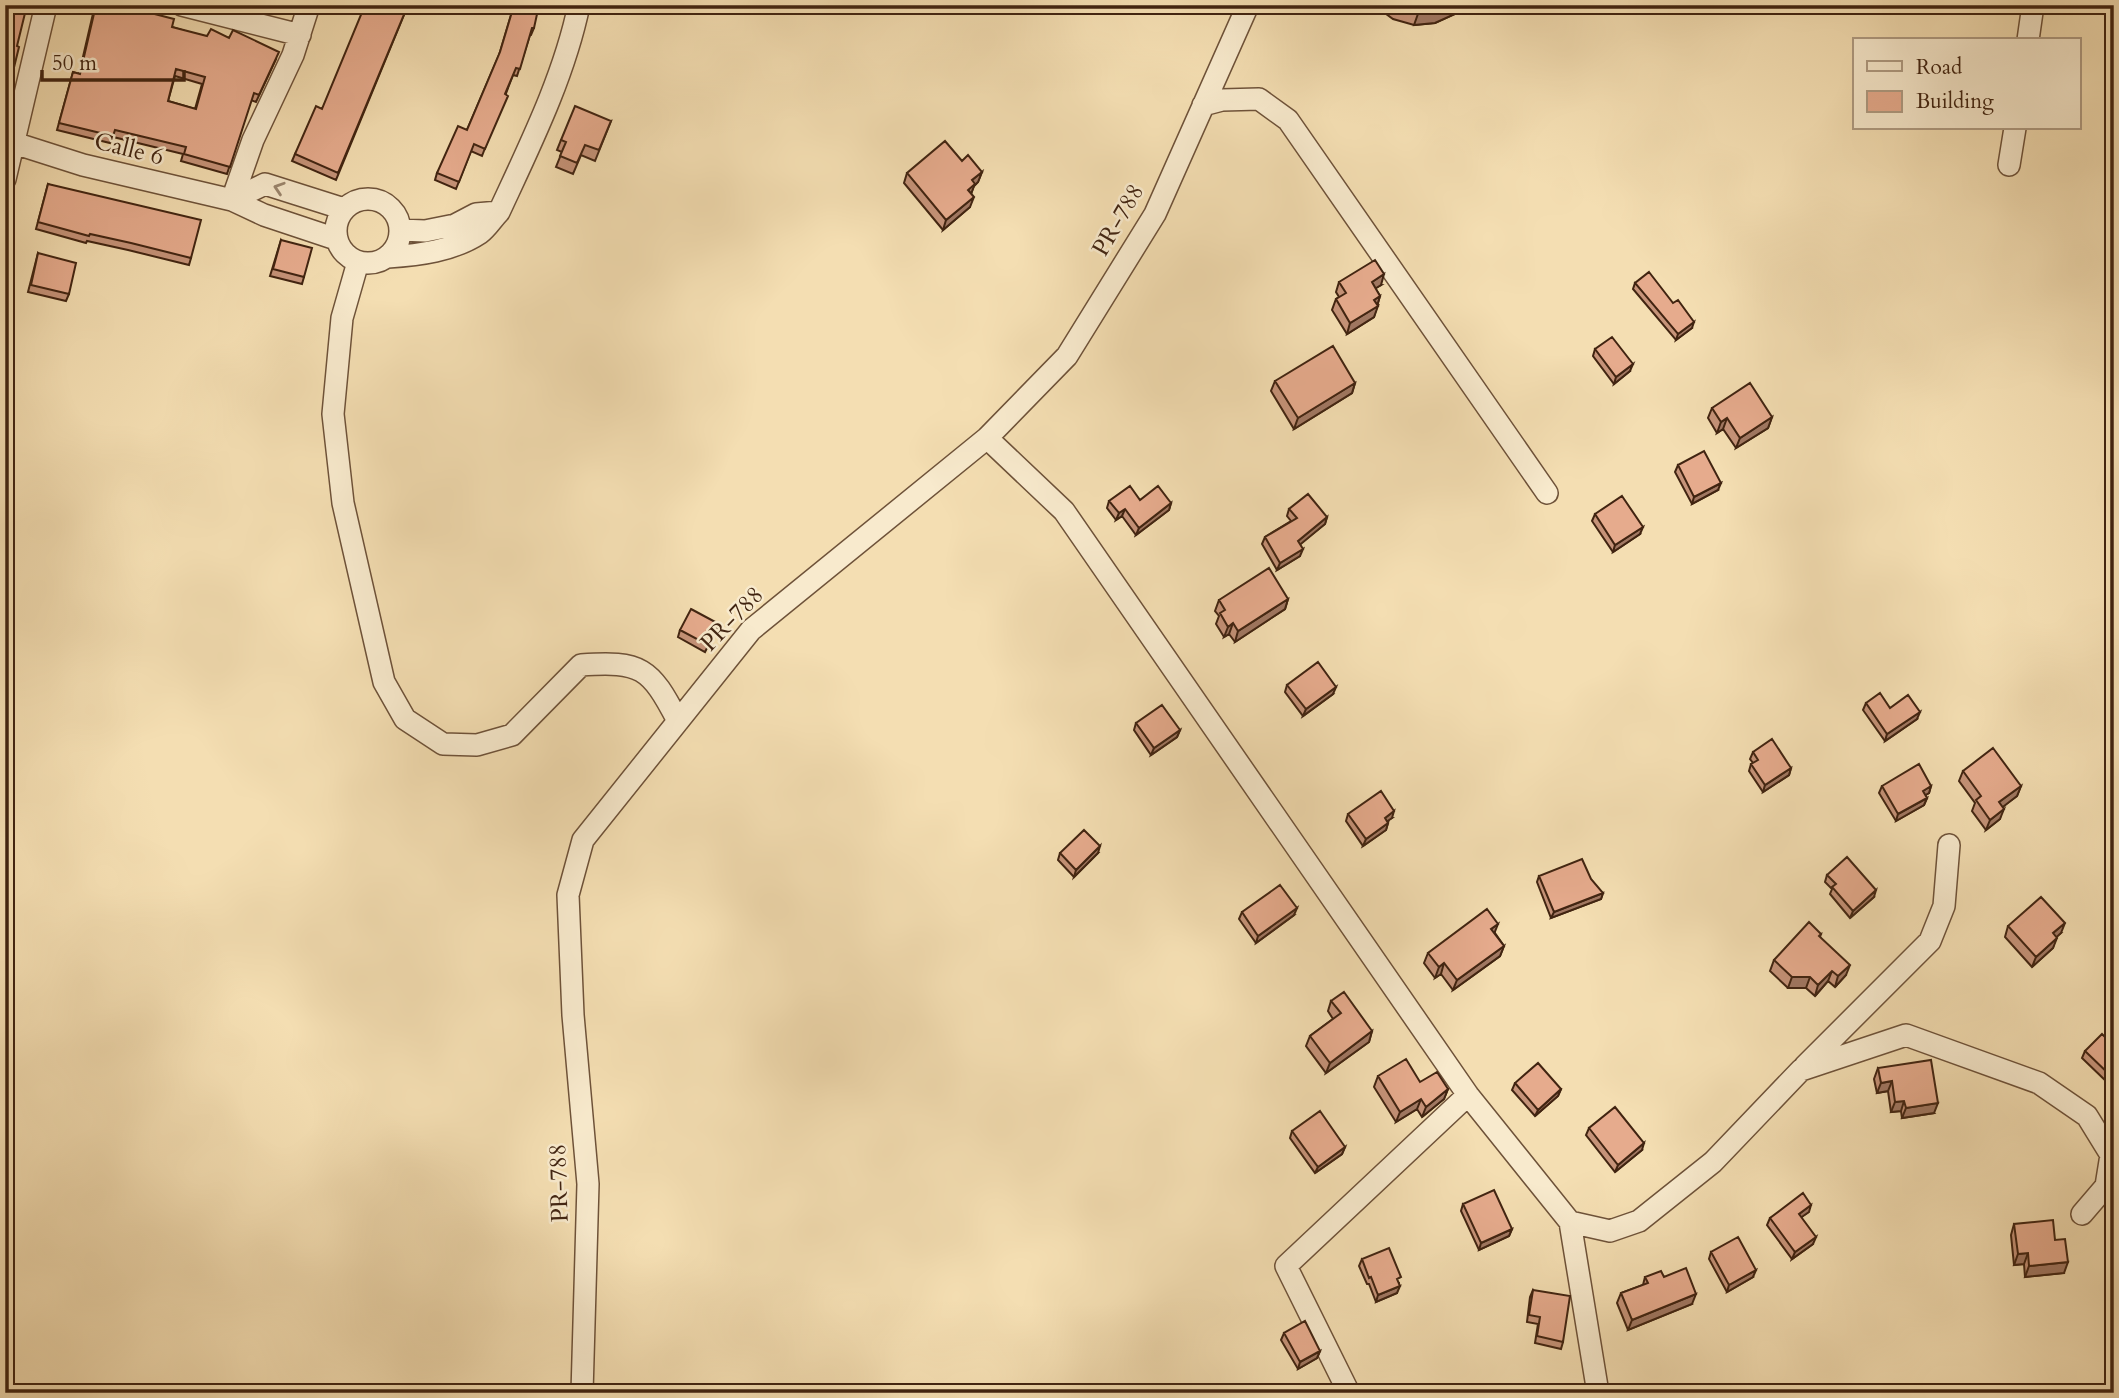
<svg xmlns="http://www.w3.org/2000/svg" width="2119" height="1398" font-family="Cardo,serif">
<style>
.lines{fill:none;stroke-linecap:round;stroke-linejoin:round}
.minor-casing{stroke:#6e5239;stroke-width:24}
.minor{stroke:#f8eacd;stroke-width:21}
.wall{fill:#c69379;stroke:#412411;stroke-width:2;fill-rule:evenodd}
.shaded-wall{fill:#a17863;stroke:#412411;stroke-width:2}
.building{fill:#e6ab8d;stroke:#412411;stroke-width:2;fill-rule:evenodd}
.oneway{stroke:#9c876f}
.labels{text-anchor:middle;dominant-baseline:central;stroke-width:5;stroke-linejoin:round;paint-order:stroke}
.street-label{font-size:24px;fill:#412411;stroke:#f8eacd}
</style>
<rect width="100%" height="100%" fill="#f4deb2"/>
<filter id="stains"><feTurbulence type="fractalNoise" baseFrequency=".00286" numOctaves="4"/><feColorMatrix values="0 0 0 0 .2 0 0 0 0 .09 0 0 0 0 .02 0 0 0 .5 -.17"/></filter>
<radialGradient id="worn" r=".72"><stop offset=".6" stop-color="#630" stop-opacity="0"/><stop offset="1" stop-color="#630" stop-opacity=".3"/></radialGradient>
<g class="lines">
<g class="minor-casing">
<path id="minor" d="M 182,5 L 300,35
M 2028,40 L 2033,5
M 1203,105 L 1222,100 L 1259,99 L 1288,120 L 1547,493
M 14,143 L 83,165 L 232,200 L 253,140 L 293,55 L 309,5
M 2009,165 L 2015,128
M 5,179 L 46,5
M336 231a32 32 0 1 1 64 0a32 32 0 1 1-64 0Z
M 499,212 C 530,145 564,77 579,5
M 336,239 L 264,215 L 232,200 L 265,184 L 344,209
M 388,257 C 419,255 453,251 480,233 C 487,228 493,218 499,212 L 476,214 L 455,225 L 425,231 L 400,230
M 358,262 L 342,318 L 333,414 L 343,503 L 384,682 L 405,719 L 443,744 L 477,745 L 512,735 L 581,665 C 641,661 650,667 678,721
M 987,438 L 1064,511 L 1468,1095 L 1570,1222 L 1610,1231 L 1639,1221 L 1713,1162 L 1801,1070 L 1906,1035 L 2039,1083 L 2087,1116 L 2111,1155 L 2106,1186 L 2082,1214
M 1805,1066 L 1930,941 L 1944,906 L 1949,845
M 1570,1222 L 1598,1393
M 582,1393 L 588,1184 L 573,1015 L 568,895 L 583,840 L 751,630 L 987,438 L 1067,356 L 1155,214 L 1248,5
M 1349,1393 L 1286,1266 L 1468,1095"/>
</g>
<use href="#minor" class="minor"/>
</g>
<path class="wall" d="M 95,5 L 143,5 L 143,11 L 172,27 L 276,59 L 256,102 L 251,100 L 227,174 L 181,161 L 183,154 L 113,137 L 110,143 L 57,130 L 73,72 L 79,74 ZM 175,76 L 202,84 L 195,109 L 168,101 Z
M 408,5 L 336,180 L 292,161 L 295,154 L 322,109 Z
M 514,5 L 534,28 L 531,35 L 530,35 L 517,76 L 513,75 L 482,156 L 471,151 L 456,189 L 435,180 L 437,173 L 467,130 L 499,55 Z
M 1374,5 L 1464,5 L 1455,14 L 1435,23 L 1414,25 L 1393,19 Z
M 611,121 L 595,161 L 581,155 L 573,174 L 556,167 L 562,152 L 557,150 L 561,140 Z
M 982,172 L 978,182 L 974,186 L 971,194 L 970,207 L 943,230 L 904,183 L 907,173 Z
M 48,184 L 191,258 L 189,265 L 128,250 L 87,241 L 86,243 L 36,229 Z
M 281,240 L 304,277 L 302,284 L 270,276 Z
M 38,253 L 69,294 L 66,301 L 28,292 Z
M 1339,282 L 1381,285 L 1375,288 L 1380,296 L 1374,317 L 1347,334 L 1332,310 L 1336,299 L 1339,297 L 1336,292 Z
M 1635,283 L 1692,328 L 1676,340 L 1633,289 Z
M 1595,349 L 1630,371 L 1614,384 L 1593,356 Z
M 1275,381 L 1355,383 L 1352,393 L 1294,429 L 1271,391 Z
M 1712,408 L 1772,417 L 1768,428 L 1736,448 L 1723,429 L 1717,433 L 1708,418 Z
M 1678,465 L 1718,490 L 1692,504 L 1675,472 Z
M 1140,500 L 1171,503 L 1169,510 L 1136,535 L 1122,516 L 1116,520 L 1107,508 L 1109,501 Z
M 1289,509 L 1327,517 L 1325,524 L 1300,544 L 1300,556 L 1277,570 L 1262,544 L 1265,537 L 1291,521 L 1287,516 Z
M 1595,514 L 1640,534 L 1613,552 L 1592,521 Z
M 1288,599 L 1285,609 L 1235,642 L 1229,634 L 1224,637 L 1216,624 L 1219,616 L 1215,611 L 1219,600 Z
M 719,624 L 705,652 L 678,637 L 680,630 Z
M 1287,685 L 1333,694 L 1303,716 L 1285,692 Z
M 1866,703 L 1890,708 L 1917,719 L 1885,741 L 1863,710 Z
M 1136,723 L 1180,730 L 1177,737 L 1151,755 L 1134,730 Z
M 1753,752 L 1791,768 L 1789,775 L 1763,792 L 1749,771 L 1751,764 L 1753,763 L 1750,759 Z
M 1963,771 L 2021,786 L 2017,796 L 2002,807 L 2000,819 L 1986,830 L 1972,811 L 1975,803 L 1959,781 Z
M 1882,786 L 1931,786 L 1929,793 L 1925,795 L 1927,798 L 1924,805 L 1896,821 L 1879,793 Z
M 1348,814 L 1392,818 L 1387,821 L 1388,823 L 1386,830 L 1363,846 L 1346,821 Z
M 1060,853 L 1098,853 L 1074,877 L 1058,860 Z
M 1827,875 L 1874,897 L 1850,918 L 1830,894 L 1832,889 L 1825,882 Z
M 1539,876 L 1603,893 L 1601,899 L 1551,918 L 1537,882 Z
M 1242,912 L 1294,915 L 1256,943 L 1239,919 Z
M 2008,926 L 2061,933 L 2056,937 L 2053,948 L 2032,967 L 2005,937 Z
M 1495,933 L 1504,946 L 1500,956 L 1453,990 L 1441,974 L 1435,978 L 1424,963 L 1428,953 Z
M 1821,934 L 1820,937 L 1846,975 L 1835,987 L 1828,981 L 1815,996 L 1806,988 L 1788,988 L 1770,971 L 1774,960 Z
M 1331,1001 L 1372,1031 L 1369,1042 L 1326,1073 L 1306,1046 L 1310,1036 L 1333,1019 L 1328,1011 Z
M 2114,1046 L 2114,1077 L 2108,1083 L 2082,1058 L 2085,1051 Z
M 1878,1068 L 1934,1113 L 1902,1118 L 1901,1111 L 1891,1112 L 1888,1091 L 1877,1093 L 1874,1079 Z
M 1378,1076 L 1420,1082 L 1448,1089 L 1444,1099 L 1422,1117 L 1417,1109 L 1396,1122 L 1374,1087 Z
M 1515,1083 L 1561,1089 L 1558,1096 L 1535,1116 L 1512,1090 Z
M 1589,1128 L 1642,1150 L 1615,1172 L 1586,1135 Z
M 1292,1131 L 1345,1147 L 1342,1154 L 1315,1173 L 1290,1138 Z
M 1463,1204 L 1512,1229 L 1509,1236 L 1479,1250 L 1461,1211 Z
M 1809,1212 L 1801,1217 L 1813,1244 L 1792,1259 L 1767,1225 L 1770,1218 Z
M 2014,1224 L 2055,1240 L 2064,1273 L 2025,1277 L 2024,1264 L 2014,1265 L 2011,1235 Z
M 1711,1252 L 1753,1277 L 1727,1292 L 1709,1259 Z
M 1362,1259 L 1399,1283 L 1397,1293 L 1376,1302 L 1369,1284 L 1367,1284 L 1359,1266 Z
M 1645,1277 L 1664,1277 L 1692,1304 L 1628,1330 L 1617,1303 L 1621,1293 L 1643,1285 Z
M 1533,1290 L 1563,1342 L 1561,1349 L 1535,1343 L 1538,1324 L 1527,1322 L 1530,1297 Z
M 1284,1333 L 1320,1351 L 1317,1358 L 1298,1369 L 1281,1340 Z"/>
<path class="shaded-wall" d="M 1450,5 L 1464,5 L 1455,14 L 1435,23 L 1414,25 L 1419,11 Z
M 982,172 L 978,182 L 974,186 L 971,194 L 968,190 L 972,180 Z
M 974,197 L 970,207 L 943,230 L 946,220 Z
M 1384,274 L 1381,285 L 1368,293 L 1372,282 Z
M 1380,296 L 1377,306 L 1374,300 Z
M 1378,306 L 1374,317 L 1347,334 L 1350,323 Z
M 1694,322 L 1692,328 L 1676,340 L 1678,334 Z
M 1633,364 L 1630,371 L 1614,384 L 1616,377 Z
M 1355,383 L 1352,393 L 1294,429 L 1298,418 Z
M 1772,417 L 1768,428 L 1736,448 L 1740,438 Z
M 1727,418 L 1723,429 L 1717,433 L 1721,422 Z
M 1721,483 L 1718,490 L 1692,504 L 1694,497 Z
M 1171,503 L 1169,510 L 1136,535 L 1139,528 Z
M 1125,509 L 1122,516 L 1116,520 L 1119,513 Z
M 1327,517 L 1325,524 L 1296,548 L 1298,541 Z
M 1643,527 L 1640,534 L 1613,552 L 1615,545 Z
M 1303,549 L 1300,556 L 1277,570 L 1280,563 Z
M 1288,599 L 1285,609 L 1235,642 L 1238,631 Z
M 1233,623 L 1229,634 L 1224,637 L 1228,627 Z
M 1336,687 L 1333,694 L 1303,716 L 1306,709 Z
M 1920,712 L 1917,719 L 1885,741 L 1887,734 Z
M 1180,730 L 1177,737 L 1151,755 L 1154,748 Z
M 1791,768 L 1789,775 L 1763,792 L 1765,785 Z
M 1931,786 L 1929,793 L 1920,798 L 1923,791 Z
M 2021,786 L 2017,796 L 1995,813 L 1999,802 Z
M 1927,798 L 1924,805 L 1896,821 L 1898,814 Z
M 2004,809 L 2000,819 L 1986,830 L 1990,820 Z
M 1394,811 L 1392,818 L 1382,825 L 1385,818 Z
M 1388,823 L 1386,830 L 1363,846 L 1366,839 Z
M 1100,846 L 1098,853 L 1074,877 L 1076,870 Z
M 1876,890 L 1874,897 L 1850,918 L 1853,911 Z
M 1603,893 L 1601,899 L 1551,918 L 1554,912 Z
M 1297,908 L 1294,915 L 1256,943 L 1258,936 Z
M 2065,923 L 2061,933 L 2049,944 L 2053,933 Z
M 1498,924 L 1494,934 L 1491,929 Z
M 2057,938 L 2053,948 L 2032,967 L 2036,957 Z
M 1504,946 L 1500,956 L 1453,990 L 1457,980 Z
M 1444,963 L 1441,974 L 1435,978 L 1439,967 Z
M 1850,965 L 1846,975 L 1835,987 L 1838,976 Z
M 1832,971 L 1828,981 L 1815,996 L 1818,985 Z
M 1792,977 L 1810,977 L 1806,988 L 1788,988 Z
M 1372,1031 L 1369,1042 L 1326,1073 L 1330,1063 Z
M 2114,1073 L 2114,1077 L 2108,1083 L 2111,1076 Z
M 1892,1081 L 1888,1091 L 1877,1093 L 1881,1083 Z
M 1448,1089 L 1444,1099 L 1422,1117 L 1426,1107 Z
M 1561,1089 L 1558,1096 L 1535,1116 L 1538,1110 Z
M 1421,1099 L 1417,1109 L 1396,1122 L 1400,1112 Z
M 1904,1101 L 1901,1111 L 1891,1112 L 1895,1102 Z
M 1938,1103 L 1934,1113 L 1902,1118 L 1906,1108 Z
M 1644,1143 L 1642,1150 L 1615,1172 L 1618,1165 Z
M 1345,1147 L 1342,1154 L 1315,1173 L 1318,1167 Z
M 1811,1205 L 1809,1212 L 1796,1221 L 1799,1214 Z
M 1512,1229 L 1509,1236 L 1479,1250 L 1481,1243 Z
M 1816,1237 L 1813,1244 L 1792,1259 L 1795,1252 Z
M 2028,1253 L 2024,1264 L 2014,1265 L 2018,1254 Z
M 2068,1262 L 2064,1273 L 2025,1277 L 2029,1266 Z
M 1756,1270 L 1753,1277 L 1727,1292 L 1729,1285 Z
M 1400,1286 L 1397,1293 L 1376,1302 L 1378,1295 Z
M 1696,1294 L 1692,1304 L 1628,1330 L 1632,1320 Z
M 1320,1351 L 1317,1358 L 1298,1369 L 1300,1362 Z"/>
<path class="building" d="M 5,5 L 27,5 L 17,46 L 19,47 L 5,104 Z
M 96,5 L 145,6 L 143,11 L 174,19 L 172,27 L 207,36 L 211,29 L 229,38 L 233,30 L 279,52 L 259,95 L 254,93 L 230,167 L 184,154 L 186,147 L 115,130 L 113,136 L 59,123 L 73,72 L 80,74 ZM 176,69 L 205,77 L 196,109 L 168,101 Z
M 365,5 L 408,5 L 338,173 L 295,154 L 316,106 L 322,109 Z
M 514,5 L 539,5 L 534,28 L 532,28 L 520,69 L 516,68 L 505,94 L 508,96 L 485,149 L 474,144 L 459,182 L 437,173 L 458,126 L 467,130 L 500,52 Z
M 1398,5 L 1450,5 L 1440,10 L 1419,11 Z
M 575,106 L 611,121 L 599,150 L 585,145 L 577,163 L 560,156 L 566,142 L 561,140 Z
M 945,141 L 962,161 L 968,155 L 982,172 L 972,180 L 975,184 L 968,190 L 974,197 L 946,220 L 907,173 Z
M 48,184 L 201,220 L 191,258 L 131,243 L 90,234 L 89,236 L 38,222 Z
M 281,240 L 312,248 L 304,277 L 273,269 Z
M 38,253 L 76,263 L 69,294 L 31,285 Z
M 1375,260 L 1384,274 L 1372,282 L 1380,296 L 1374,300 L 1378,306 L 1350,323 L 1336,299 L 1346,293 L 1339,282 Z
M 1649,272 L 1673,303 L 1678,300 L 1694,322 L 1678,334 L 1635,283 Z
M 1612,337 L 1633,364 L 1616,377 L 1595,349 Z
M 1333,346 L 1355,383 L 1298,418 L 1275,381 Z
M 1750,383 L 1772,417 L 1740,438 L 1727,418 L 1721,422 L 1712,408 Z
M 1704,451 L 1721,483 L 1694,497 L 1678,465 Z
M 1130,486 L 1140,500 L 1158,486 L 1171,503 L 1139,528 L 1125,509 L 1119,513 L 1109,501 Z
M 1308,494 L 1327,517 L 1298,541 L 1303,549 L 1280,563 L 1265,537 L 1297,518 L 1289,509 Z
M 1622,496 L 1643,527 L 1615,545 L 1595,514 Z
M 1269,568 L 1288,599 L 1238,631 L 1233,623 L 1228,627 L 1220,613 L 1225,610 L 1219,600 Z
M 691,609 L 719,624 L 708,645 L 680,630 Z
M 1318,662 L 1336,687 L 1306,709 L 1287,685 Z
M 1880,693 L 1890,708 L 1908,695 L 1920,712 L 1887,734 L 1866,703 Z
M 1162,705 L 1180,730 L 1154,748 L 1136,723 Z
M 1772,739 L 1791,768 L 1765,785 L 1751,764 L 1758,760 L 1753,752 Z
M 1993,748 L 2021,786 L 1999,802 L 2004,809 L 1990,820 L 1976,800 L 1981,796 L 1963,771 Z
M 1919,764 L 1931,786 L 1923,791 L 1927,798 L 1898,814 L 1882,786 Z
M 1381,791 L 1394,811 L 1385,818 L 1388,823 L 1366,839 L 1348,814 Z
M 1084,830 L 1100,846 L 1076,870 L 1060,853 Z
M 1847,857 L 1876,890 L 1853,911 L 1832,887 L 1836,884 L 1827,875 Z
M 1582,859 L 1591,879 L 1603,893 L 1554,912 L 1539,876 Z
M 1280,885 L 1297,908 L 1258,936 L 1242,912 Z
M 2041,897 L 2065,923 L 2053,933 L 2057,938 L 2036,957 L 2008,926 Z
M 1487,909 L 1498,924 L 1491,929 L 1504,946 L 1457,980 L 1444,963 L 1439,967 L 1428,953 Z
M 1809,922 L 1821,934 L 1819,936 L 1850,965 L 1838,976 L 1832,971 L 1818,985 L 1810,977 L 1792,977 L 1774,960 Z
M 1344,992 L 1372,1031 L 1330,1063 L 1310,1036 L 1341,1013 L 1331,1001 Z
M 2102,1034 L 2114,1046 L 2114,1073 L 2111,1076 L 2085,1051 Z
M 1406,1059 L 1420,1082 L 1437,1072 L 1448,1089 L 1426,1107 L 1421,1099 L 1400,1112 L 1378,1076 Z
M 1931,1060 L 1938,1103 L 1906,1108 L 1904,1101 L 1895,1102 L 1892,1081 L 1881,1083 L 1878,1068 Z
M 1538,1063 L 1561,1089 L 1538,1110 L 1515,1083 Z
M 1615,1107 L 1644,1143 L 1618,1165 L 1589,1128 Z
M 1320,1111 L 1345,1147 L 1318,1167 L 1292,1131 Z
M 1494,1190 L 1512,1229 L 1481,1243 L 1463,1204 Z
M 1803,1193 L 1811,1205 L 1799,1214 L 1816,1237 L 1795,1252 L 1770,1218 Z
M 2053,1220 L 2055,1240 L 2065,1239 L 2068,1262 L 2029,1266 L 2028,1253 L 2018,1254 L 2014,1224 Z
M 1738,1237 L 1756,1270 L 1729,1285 L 1711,1252 Z
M 1389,1248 L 1401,1277 L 1397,1279 L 1400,1286 L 1378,1295 L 1371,1277 L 1369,1278 L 1362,1259 Z
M 1686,1268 L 1696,1294 L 1632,1320 L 1621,1293 L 1648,1283 L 1645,1277 L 1661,1271 L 1664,1277 Z
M 1533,1290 L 1570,1296 L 1563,1342 L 1537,1336 L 1540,1317 L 1529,1315 Z
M 1305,1321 L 1320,1351 L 1300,1362 L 1284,1333 Z"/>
<defs><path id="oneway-chevron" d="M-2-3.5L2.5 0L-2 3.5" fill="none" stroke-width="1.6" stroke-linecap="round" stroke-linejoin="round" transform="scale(1.75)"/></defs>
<use class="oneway" href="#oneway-chevron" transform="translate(279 188) rotate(-162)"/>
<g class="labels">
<g class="street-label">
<text transform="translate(129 149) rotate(14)">Calle 6</text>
<text transform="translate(1118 220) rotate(-60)">PR-788</text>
<text transform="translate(732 619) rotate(-46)">PR-788</text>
<text transform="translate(559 1183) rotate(-92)">PR-788</text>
</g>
</g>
<rect width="2119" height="1398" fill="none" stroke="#f4deb2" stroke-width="28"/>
<rect x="7" y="7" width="2105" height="1384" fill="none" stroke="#412411" stroke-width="3.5"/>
<rect x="14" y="14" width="2091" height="1370" fill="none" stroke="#412411" stroke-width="2"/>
<rect x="1853" y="38" width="228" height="91" fill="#f8eacd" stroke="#af9b82" stroke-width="2"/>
<rect x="1867" y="61" width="35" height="10" fill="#f8eacd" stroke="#af9b82" stroke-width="2"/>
<text x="1916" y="74" font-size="21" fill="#412411">Road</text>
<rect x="1867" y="91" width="35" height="21" fill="#e6ab8d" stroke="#af9b82" stroke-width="2"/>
<text x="1916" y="108" font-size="21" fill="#412411">Building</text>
<path d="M42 70v10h142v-10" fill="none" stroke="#412411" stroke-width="3.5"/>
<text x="52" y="70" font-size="21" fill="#412411" stroke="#f8eacd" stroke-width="5" paint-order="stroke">50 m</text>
<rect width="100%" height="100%" filter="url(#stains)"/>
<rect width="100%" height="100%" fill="url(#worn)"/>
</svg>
